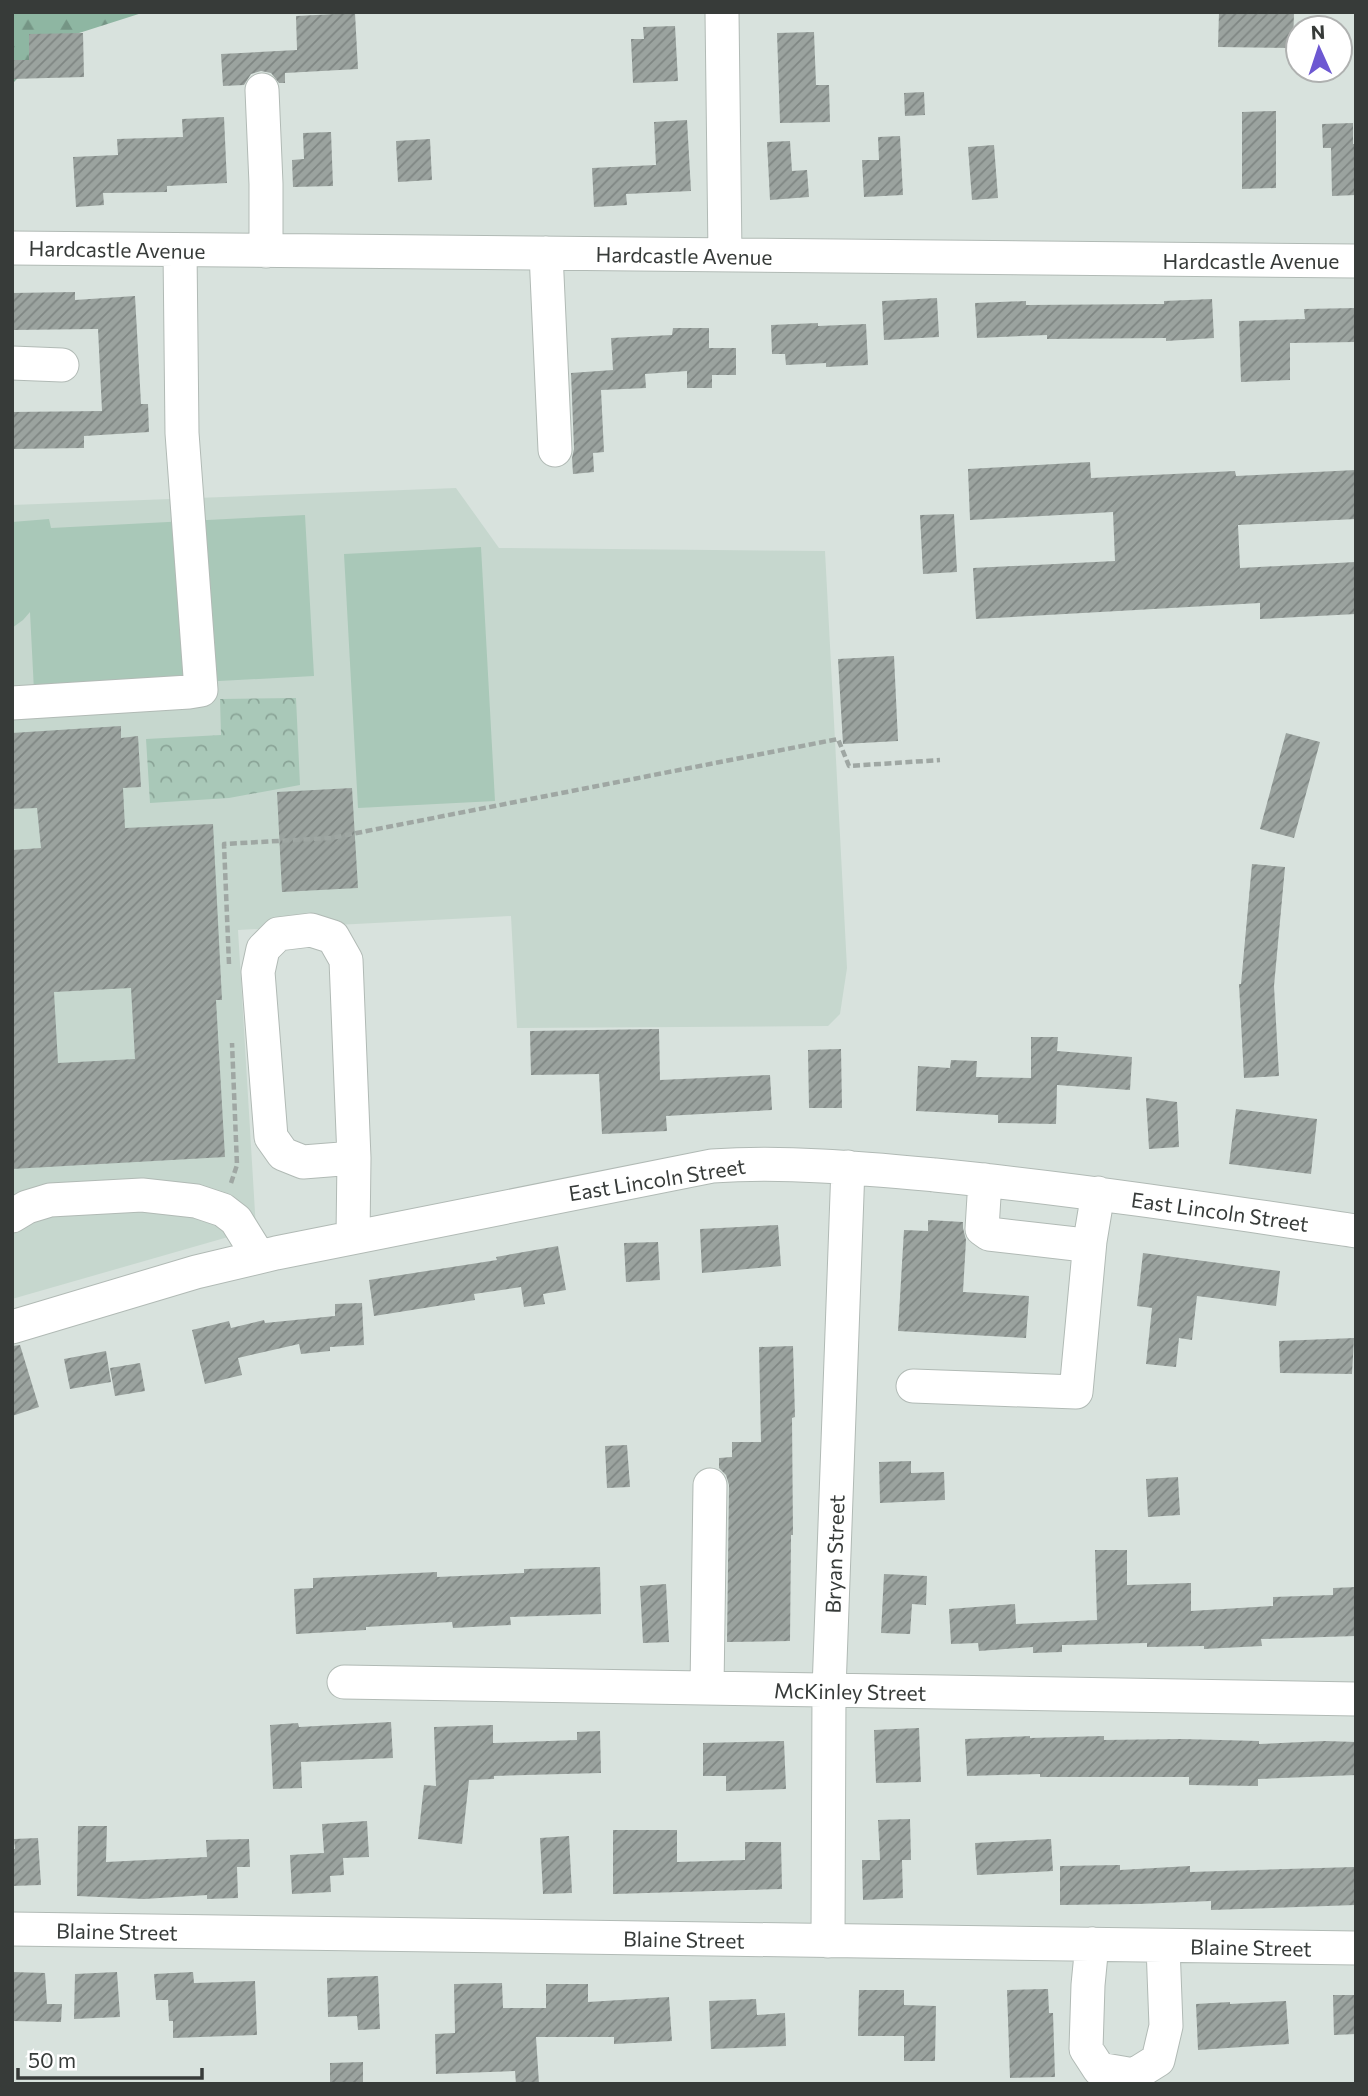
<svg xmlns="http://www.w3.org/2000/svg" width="1368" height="2096" font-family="Commissioner,sans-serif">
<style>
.built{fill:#c6d7ce}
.green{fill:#a9c8b8}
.forest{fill:url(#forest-firs)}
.park{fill:url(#park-crowns)}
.building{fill:url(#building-hatch);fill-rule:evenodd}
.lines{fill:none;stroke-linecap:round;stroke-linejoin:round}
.minor-casing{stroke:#b1bab5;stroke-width:35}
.path{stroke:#9fa7a3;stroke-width:4.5;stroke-dasharray:7 3.5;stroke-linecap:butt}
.minor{stroke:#fff;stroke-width:33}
.labels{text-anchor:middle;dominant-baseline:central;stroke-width:6;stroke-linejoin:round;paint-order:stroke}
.street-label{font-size:21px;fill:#373b39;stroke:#fff}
</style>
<defs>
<pattern id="forest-firs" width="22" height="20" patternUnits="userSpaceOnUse" patternTransform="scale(1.75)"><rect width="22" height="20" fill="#8eb6a2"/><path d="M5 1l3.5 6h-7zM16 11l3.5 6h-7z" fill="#759585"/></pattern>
<pattern id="park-crowns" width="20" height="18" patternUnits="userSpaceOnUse" patternTransform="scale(1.75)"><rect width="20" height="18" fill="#a9c8b8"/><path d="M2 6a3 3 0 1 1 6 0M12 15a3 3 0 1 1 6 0" fill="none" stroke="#8aa497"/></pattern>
<pattern id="building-hatch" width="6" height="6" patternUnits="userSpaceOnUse" patternTransform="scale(1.75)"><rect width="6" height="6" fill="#9ba39f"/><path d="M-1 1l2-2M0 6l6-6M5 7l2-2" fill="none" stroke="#7f8683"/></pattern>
</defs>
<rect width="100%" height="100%" fill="#d8e2dd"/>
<path class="built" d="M 456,488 L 499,548 L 825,551 L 847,968 L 840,1014 L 828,1026 L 517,1028 L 511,916 L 238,930 L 256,1229 L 12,1299 L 12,505 Z"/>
<path class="green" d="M 305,515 L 314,676 L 34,691 L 30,612 L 23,620 L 12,628 L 12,522 L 49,519 L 51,528 Z
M 481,547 L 495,801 L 358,808 L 344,554 Z"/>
<path class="forest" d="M 12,12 L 145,12 L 54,41 L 12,84 Z"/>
<path class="park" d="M 296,698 L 300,785 L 229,798 L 150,803 L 146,739 L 221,735 L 220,699 Z"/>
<path class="building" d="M 1219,12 L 1294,12 L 1293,48 L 1218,47 Z
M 355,13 L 358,69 L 285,73 L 285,83 L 279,83 L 271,73 L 261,71 L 251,74 L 244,85 L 223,86 L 221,54 L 297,50 L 296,16 Z
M 675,26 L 678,81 L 633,83 L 631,39 L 644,39 L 643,27 Z
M 814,32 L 816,85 L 829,85 L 830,122 L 780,123 L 777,33 Z
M 83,33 L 84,77 L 12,79 L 12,60 L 29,60 L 29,34 Z
M 924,92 L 925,115 L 905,116 L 904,93 Z
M 1276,111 L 1276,188 L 1242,189 L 1242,112 Z
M 224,117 L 227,183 L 167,186 L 167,192 L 103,193 L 104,205 L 76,207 L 73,157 L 118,155 L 117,139 L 183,137 L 182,119 Z
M 687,120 L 691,191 L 626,194 L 627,205 L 594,207 L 592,168 L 656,165 L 654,122 Z
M 1353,123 L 1353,144 L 1356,144 L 1356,195 L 1332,196 L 1331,148 L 1323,148 L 1322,124 Z
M 331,132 L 333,186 L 293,187 L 292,160 L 304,159 L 303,133 Z
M 900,136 L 903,195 L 864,197 L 862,160 L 879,160 L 878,137 Z
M 430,139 L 432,180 L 398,182 L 396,141 Z
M 790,141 L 792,171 L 807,170 L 809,197 L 770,200 L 767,142 Z
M 994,145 L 998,198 L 972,200 L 968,147 Z
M 75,292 L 75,300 L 135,296 L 141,404 L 148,404 L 149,432 L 84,436 L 84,448 L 12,449 L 12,412 L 102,411 L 98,329 L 12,330 L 12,293 Z
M 937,298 L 939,337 L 884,340 L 882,301 Z
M 1212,299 L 1214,338 L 1166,341 L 1166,338 L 1047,339 L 1047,335 L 977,338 L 975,303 L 1026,301 L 1026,305 L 1164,304 L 1164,301 Z
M 1356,308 L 1356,342 L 1290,343 L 1290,380 L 1241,382 L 1239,321 L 1305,319 L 1304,309 Z
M 818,323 L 818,326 L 866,324 L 868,365 L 826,367 L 826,363 L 786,365 L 785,354 L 772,354 L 771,325 Z
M 673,328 L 709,328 L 709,348 L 736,348 L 736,375 L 712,375 L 712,388 L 687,388 L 687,371 L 645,374 L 646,388 L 601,390 L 604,452 L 593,453 L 594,472 L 573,474 L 572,458 L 574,449 L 571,373 L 613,370 L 611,338 L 672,335 Z
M 1090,462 L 1091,478 L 1235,471 L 1236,476 L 1356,470 L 1356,519 L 1238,525 L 1240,568 L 1356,562 L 1356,614 L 1260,619 L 1260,603 L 976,619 L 973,568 L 1115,561 L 1113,512 L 970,520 L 968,469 Z
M 954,514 L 957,572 L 923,574 L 920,515 Z
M 894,656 L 898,741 L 843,744 L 838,659 Z
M 121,726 L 121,738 L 138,736 L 141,787 L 123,788 L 125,828 L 213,824 L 222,1000 L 216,1000 L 225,1157 L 12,1169 L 12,850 L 41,848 L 37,808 L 12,809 L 12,733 ZM 131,988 L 135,1059 L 58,1063 L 54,992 Z
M 1286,733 L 1320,742 L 1294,838 L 1260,829 Z
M 352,788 L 358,888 L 282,892 L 277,792 Z
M 1252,864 L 1285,867 L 1274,986 L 1279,1076 L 1244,1078 L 1239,984 L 1241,984 Z
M 659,1029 L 660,1080 L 770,1075 L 772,1110 L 666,1116 L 667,1131 L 602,1134 L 599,1074 L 531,1075 L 530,1031 Z
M 1031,1037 L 1058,1037 L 1057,1051 L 1132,1057 L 1130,1090 L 1057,1085 L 1056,1124 L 998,1123 L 998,1115 L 916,1111 L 918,1066 L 950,1068 L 951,1060 L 977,1061 L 976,1077 L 1031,1078 Z
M 841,1049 L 842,1108 L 809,1108 L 808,1050 Z
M 1146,1098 L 1177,1102 L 1179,1147 L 1149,1149 Z
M 1236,1109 L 1317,1119 L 1311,1174 L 1229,1164 Z
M 928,1220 L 963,1222 L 963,1228 L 966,1240 L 963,1292 L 1029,1296 L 1026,1338 L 898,1331 L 904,1230 L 928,1231 Z
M 778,1225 L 781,1266 L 702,1273 L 700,1229 Z
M 658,1242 L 660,1280 L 626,1282 L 624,1243 Z
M 558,1246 L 566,1290 L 543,1294 L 545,1304 L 524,1307 L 521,1287 L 474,1294 L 475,1300 L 374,1316 L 369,1280 L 497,1260 L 496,1257 Z
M 1143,1253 L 1280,1271 L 1276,1306 L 1197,1296 L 1192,1340 L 1179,1338 L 1176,1367 L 1146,1364 L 1152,1308 L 1137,1306 Z
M 362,1303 L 364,1345 L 330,1347 L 330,1351 L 301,1354 L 299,1344 L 238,1358 L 242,1375 L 205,1384 L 192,1330 L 229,1321 L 231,1328 L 264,1320 L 265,1323 L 335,1316 L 335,1304 Z
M 1354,1338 L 1352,1374 L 1280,1373 L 1279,1341 Z
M 20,1345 L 39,1407 L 12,1416 L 12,1346 Z
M 793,1346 L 795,1417 L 792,1418 L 793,1535 L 791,1535 L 790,1641 L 727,1642 L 729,1485 L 726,1475 L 719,1468 L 719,1458 L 732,1457 L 732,1442 L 761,1442 L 759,1347 Z
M 106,1351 L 111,1382 L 70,1389 L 64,1359 Z
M 140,1363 L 145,1391 L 115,1396 L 110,1368 Z
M 627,1445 L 630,1487 L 607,1488 L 605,1446 Z
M 911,1461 L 911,1473 L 944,1472 L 945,1500 L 880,1503 L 879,1462 Z
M 1178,1477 L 1180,1515 L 1148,1517 L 1146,1479 Z
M 1095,1550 L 1127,1550 L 1127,1585 L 1191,1583 L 1191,1611 L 1273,1606 L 1273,1597 L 1333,1595 L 1333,1588 L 1356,1587 L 1356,1636 L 1261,1639 L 1262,1646 L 1204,1649 L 1204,1646 L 1147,1647 L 1147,1643 L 1062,1645 L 1062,1652 L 1033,1653 L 1033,1647 L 979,1651 L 978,1643 L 951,1644 L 949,1609 L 1015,1604 L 1016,1624 L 1097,1620 Z
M 600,1567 L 601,1614 L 510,1617 L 511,1625 L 453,1628 L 452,1622 L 366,1627 L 366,1630 L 296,1634 L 294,1589 L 313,1588 L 313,1578 L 437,1572 L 437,1577 L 524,1573 L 524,1569 Z
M 884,1574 L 927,1576 L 926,1605 L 912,1604 L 910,1634 L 881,1633 Z
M 666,1584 L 669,1642 L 643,1643 L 640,1586 Z
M 391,1722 L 393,1758 L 301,1762 L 302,1788 L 273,1789 L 270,1725 L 298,1723 L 299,1727 Z
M 493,1725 L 493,1743 L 577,1740 L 577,1732 L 600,1731 L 601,1773 L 494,1776 L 494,1779 L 469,1780 L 462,1844 L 418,1839 L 424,1785 L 436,1786 L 434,1727 Z
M 919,1728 L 921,1782 L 876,1783 L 874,1730 Z
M 1030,1736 L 1030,1738 L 1104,1736 L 1104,1740 L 1181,1739 L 1259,1741 L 1259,1744 L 1325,1741 L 1356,1742 L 1356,1775 L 1258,1779 L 1258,1786 L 1189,1785 L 1189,1777 L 1040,1777 L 1040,1774 L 967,1776 L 965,1739 Z
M 784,1741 L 786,1789 L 726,1791 L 726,1776 L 703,1776 L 703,1743 Z
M 910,1819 L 911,1860 L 902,1860 L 903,1898 L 863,1900 L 862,1860 L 880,1860 L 878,1820 Z
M 367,1821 L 369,1857 L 343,1858 L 344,1875 L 330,1876 L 331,1892 L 292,1894 L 290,1855 L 324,1853 L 322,1824 Z
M 78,1826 L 107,1826 L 106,1862 L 207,1857 L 206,1840 L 249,1839 L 250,1867 L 237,1867 L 238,1898 L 207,1899 L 207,1895 L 144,1899 L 77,1896 Z
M 613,1830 L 677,1830 L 677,1862 L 745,1860 L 745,1842 L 781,1842 L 782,1889 L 613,1894 Z
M 569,1836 L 572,1893 L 543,1894 L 540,1838 Z
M 38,1838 L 41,1885 L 12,1886 L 12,1849 L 15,1849 L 14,1839 Z
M 1051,1839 L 1053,1871 L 977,1875 L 975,1843 Z
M 1120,1865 L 1120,1870 L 1190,1866 L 1190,1872 L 1354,1867 L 1355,1905 L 1211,1910 L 1211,1901 L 1138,1904 L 1060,1905 L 1060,1866 Z
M 12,1972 L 45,1973 L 47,2004 L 62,2004 L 61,2022 L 12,2021 Z
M 117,1972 L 120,2017 L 74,2019 L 75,1974 Z
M 193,1972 L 194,1983 L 255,1981 L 257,2035 L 173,2038 L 173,2021 L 169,2021 L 168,2000 L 156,2000 L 154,1974 Z
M 378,1976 L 380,2029 L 358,2030 L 357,2016 L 328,2017 L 327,1978 Z
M 502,1983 L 503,2008 L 546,2008 L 546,1984 L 588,1984 L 588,2002 L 669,1997 L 672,2041 L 614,2044 L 614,2037 L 536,2037 L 539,2084 L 516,2084 L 515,2071 L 436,2074 L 435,2034 L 455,2033 L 454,1984 Z
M 1048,1989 L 1049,2013 L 1053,2013 L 1055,2077 L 1010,2078 L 1007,1990 Z
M 859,1990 L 904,1990 L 904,2005 L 936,2006 L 935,2061 L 904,2061 L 904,2036 L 858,2036 Z
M 1333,1995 L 1356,1995 L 1356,2034 L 1334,2035 Z
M 756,1999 L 757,2015 L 785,2013 L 786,2046 L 711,2049 L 709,2001 Z
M 1286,2001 L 1289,2044 L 1198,2050 L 1196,2004 L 1230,2002 L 1230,2004 Z
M 363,2062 L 363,2084 L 330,2084 L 330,2063 Z"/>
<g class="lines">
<g class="minor-casing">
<path id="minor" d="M 722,12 L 725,255
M 262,90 L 266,184 L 266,251
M 12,248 L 1356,261
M 546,253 L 555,450
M 12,363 L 62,365
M 12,703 L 189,692 L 201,690 L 182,433 L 180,250
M 985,1180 L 982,1229 L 989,1234 L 1076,1244 L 1090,1241 L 1098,1193
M 12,1216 L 27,1207 L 50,1200 L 142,1195 L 196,1201 L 223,1210 L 236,1220 L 259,1257
M 353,1236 L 354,1158 L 346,960 L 333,937 L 311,930 L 278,934 L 263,949 L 258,972 L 271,1137 L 283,1154 L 303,1162 L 354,1158
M 12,1327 L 196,1272 L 276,1253 L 712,1166 C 787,1161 860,1168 935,1175 C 1076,1189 1215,1210 1356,1231
M 913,1386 L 1076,1392 L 1090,1241
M 344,1682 L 1356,1699
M 707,1688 L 710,1485
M 12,1929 L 1356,1948
M 828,1941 L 829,1690 L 848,1167
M 1092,1944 L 1088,1985 L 1086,2049 L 1099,2069 L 1134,2075 L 1158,2060 L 1166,2026 L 1163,1946"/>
</g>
<path class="path" d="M 229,964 L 224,844 L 331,838 L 838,739 L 849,766 L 940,760
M 231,1183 L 237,1165 L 232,1043"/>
<use href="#minor" class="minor"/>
</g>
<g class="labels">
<g class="street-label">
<text transform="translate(117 249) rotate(1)">Hardcastle Avenue</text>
<text transform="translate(684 255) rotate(1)">Hardcastle Avenue</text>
<text x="1251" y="260">Hardcastle Avenue</text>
<text transform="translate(657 1179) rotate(-9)">East Lincoln Street</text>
<text transform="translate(1220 1211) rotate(8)">East Lincoln Street</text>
<text transform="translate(834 1554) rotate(-88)">Bryan Street</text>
<text transform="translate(850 1691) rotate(1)">McKinley Street</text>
<text transform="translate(117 1931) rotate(1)">Blaine Street</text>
<text transform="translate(684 1939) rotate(1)">Blaine Street</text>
<text transform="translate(1251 1947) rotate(1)">Blaine Street</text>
</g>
</g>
<rect width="1368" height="2096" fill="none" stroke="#373b39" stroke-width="28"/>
<g transform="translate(1319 49) rotate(357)"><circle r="33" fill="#ffffff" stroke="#afb1b0" stroke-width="2"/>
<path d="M0-5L12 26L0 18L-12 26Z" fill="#6d58d2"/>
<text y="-10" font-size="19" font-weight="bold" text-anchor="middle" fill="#373b39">N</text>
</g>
<path d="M18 2068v10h184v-10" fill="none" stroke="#373b39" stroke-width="3.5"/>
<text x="28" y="2068" font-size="21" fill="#373b39" stroke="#ffffff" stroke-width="5" paint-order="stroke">50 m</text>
</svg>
